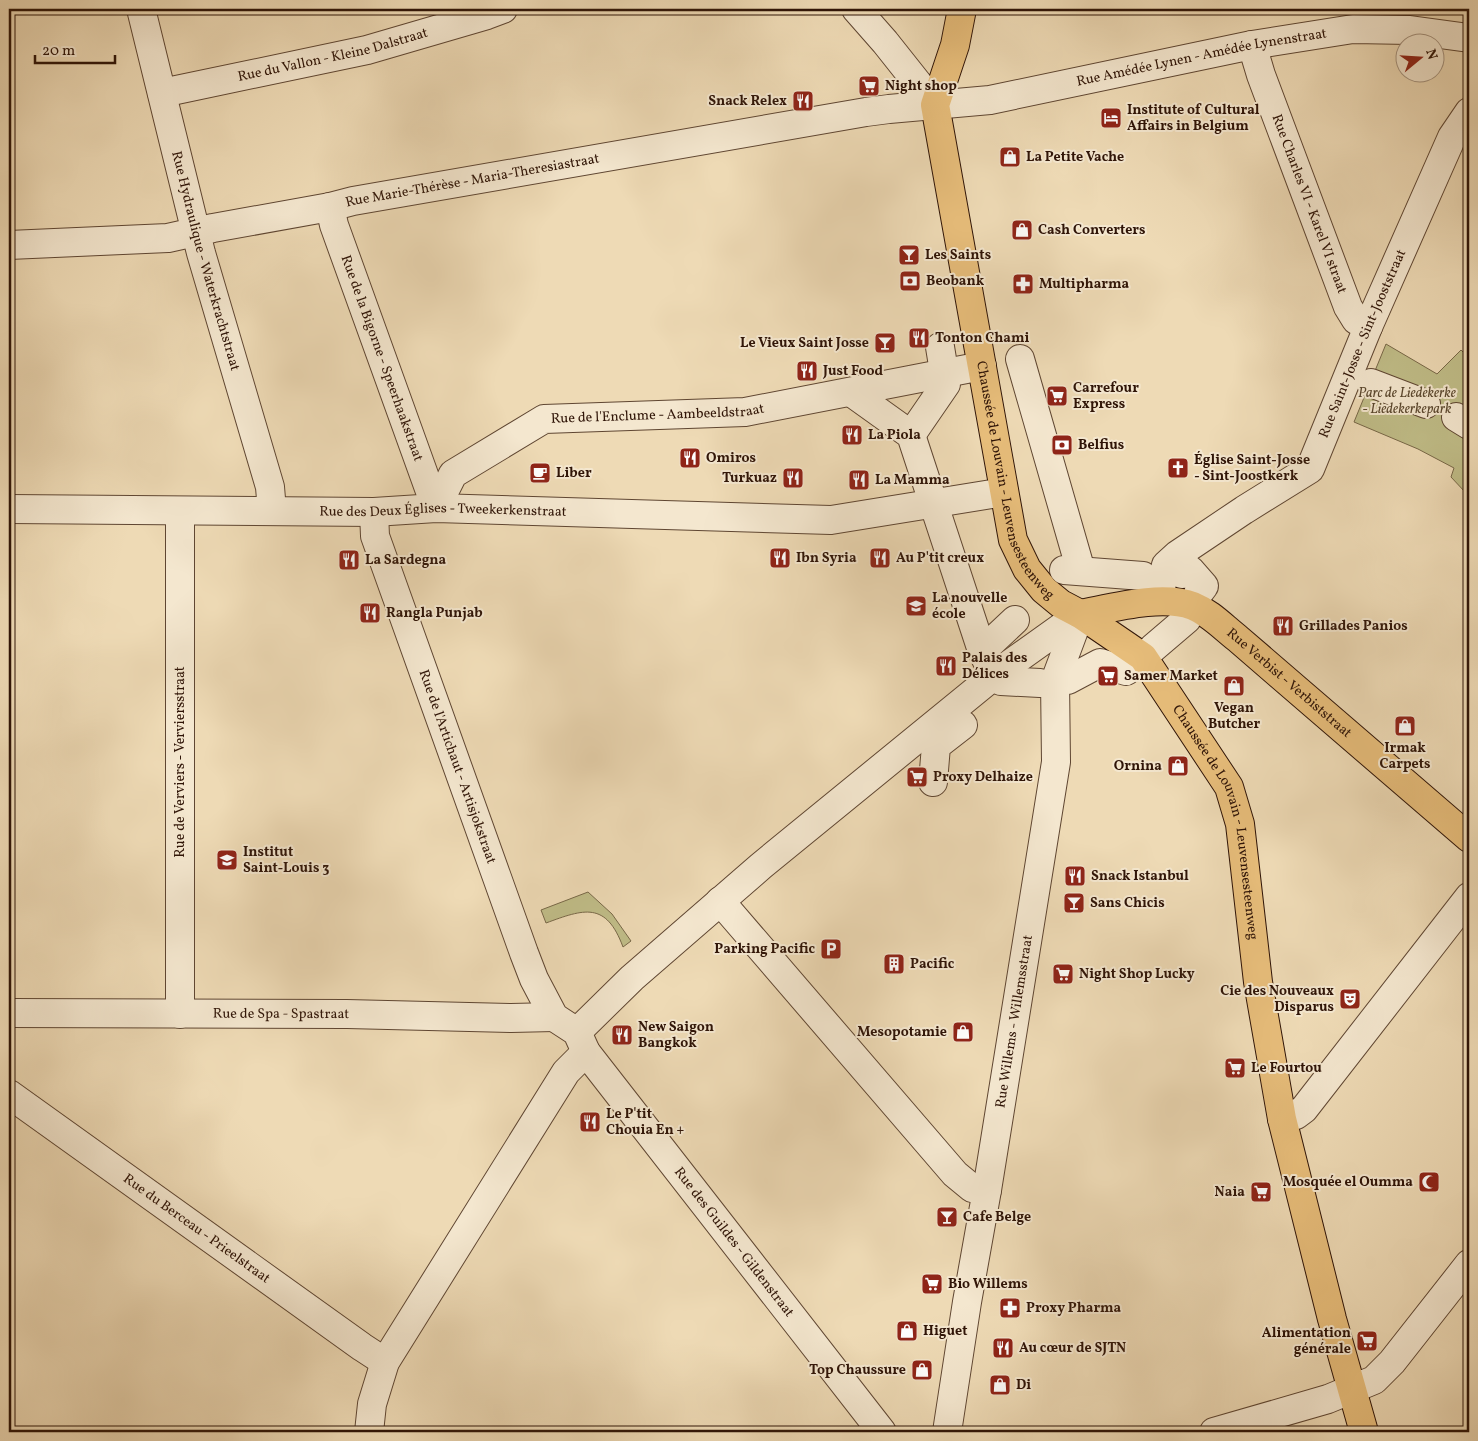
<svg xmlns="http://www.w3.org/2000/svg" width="1478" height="1441" font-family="Vollkorn,serif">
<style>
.green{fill:#c0bd88;stroke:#786848}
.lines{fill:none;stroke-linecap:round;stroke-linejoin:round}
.minor-casing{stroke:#5f4632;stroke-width:30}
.major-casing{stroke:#2f1407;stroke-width:30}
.minor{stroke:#f4e7cf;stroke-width:28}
.major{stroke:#e7bd7a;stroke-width:28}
.labels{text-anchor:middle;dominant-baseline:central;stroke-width:4;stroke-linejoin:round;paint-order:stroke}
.street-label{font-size:14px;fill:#2f1407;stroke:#f4e7cf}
.poi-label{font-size:14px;font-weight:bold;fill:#2f1407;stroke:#f4e7cf;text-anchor:start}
.park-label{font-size:14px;font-style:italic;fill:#5a472e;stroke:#f4e7cf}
</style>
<rect width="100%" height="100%" fill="#eedab5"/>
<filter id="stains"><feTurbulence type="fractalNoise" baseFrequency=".004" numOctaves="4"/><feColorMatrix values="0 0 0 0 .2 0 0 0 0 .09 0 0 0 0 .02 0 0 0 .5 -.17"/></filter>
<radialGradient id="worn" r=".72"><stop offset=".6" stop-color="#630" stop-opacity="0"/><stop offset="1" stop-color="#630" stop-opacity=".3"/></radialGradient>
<path class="green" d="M 1386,344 L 1437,374 L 1461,350 L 1469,358 L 1469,488 L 1465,492 L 1451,477 L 1454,468 L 1418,449 L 1354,422 Z
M 588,892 L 612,914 L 631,941 L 623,947 C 606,901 584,909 546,923 L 541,910 Z"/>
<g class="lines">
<g class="minor-casing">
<g id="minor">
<path id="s1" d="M 141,9 L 201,253 L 270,487 L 272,511"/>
<path d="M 856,9 L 885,42 L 935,105"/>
<path id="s2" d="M 1252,45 L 1261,75 L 1348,307 L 1356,320 L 1368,327"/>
<path id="s3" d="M 162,93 L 367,50 L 487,15 L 503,9"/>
<path id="s4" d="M 330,207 L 334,225 L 436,508"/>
<path id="s5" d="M 9,245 L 168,238 L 213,228 L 330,207 L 353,201 L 866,112 L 889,109 L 990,100 L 1252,45 L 1353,29 L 1410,30 L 1469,38"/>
<path d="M 1020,359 L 1081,571"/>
<path d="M 1371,383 L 1426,404"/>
<path d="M 851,392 L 911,435 L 982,651 L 990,667"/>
<path d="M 1456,417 L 1469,425"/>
<path d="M 911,435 L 946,384 L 940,347"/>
<path id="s6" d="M 436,508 L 453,474 L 544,419 L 745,412 L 982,366"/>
<path id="s7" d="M 9,509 L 374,512 L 436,508 L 831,520 L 1004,492"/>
<path id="s8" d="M 374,512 L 375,536 L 524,953 L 534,979 L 554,1017 L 577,1032 L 586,1052 L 882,1432"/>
<path d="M 1064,570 L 1143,576"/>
<path d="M 1182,574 L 1190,570 L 1204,586 L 1198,594"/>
<path id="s9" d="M 1158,601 L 1166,565 L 1177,555 L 1244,510 L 1310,469 L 1368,327 L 1452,137 L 1469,112"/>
<path d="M 1153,648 L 1187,619"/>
<path d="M 982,651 L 1015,620"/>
<path d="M 1068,680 L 1100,663 L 1126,671 L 1133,666"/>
<path d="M 1001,681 L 1040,683"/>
<path d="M 933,782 L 936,746 L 963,725"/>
<path d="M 720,901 L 955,1174 L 972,1188 L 987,1190"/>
<path id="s10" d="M 9,1013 L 347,1014 L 511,1018 L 554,1017"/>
<path d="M 180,1014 L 180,511"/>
<path d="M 577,1032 L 632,978 L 761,866 L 996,674 L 1080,614"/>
<path id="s11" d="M 9,1094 L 362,1347 L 385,1362"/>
<path d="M 1282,1119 L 1296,1115 L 1304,1109 L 1469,897"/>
<path d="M 369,1432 L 372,1404 L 385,1362 L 566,1072 L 586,1052"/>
<path id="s12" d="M 947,1432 L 967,1302 L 987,1190 L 1056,762 L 1055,681 L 1080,614"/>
<path d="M 1214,1432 L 1328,1399 L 1374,1380 L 1392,1362 L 1469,1264"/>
</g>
</g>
<g class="major-casing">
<g id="major">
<path id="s13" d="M 962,9 L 955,45 L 935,105 L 1013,540 L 1027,569 L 1044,590 L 1061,604 L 1080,614 L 1143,657 L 1229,787 L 1240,824 L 1258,982 L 1282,1119 L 1332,1319 L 1364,1432"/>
<path id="s14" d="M 1080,614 C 1112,608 1162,594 1193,606 C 1210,613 1223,627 1237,638 L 1469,838"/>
</g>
</g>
<use href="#minor" class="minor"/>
<use href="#major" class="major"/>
</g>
<defs>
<g id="supermarket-square" transform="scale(1.125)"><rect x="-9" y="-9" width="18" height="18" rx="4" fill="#8f2418" stroke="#f4e7cf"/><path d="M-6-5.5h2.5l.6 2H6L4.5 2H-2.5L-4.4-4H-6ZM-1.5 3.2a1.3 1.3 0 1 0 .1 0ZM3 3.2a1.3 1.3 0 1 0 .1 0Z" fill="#fff"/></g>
<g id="restaurant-square" transform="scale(1.125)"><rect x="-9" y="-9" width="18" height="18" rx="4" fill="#8f2418" stroke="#f4e7cf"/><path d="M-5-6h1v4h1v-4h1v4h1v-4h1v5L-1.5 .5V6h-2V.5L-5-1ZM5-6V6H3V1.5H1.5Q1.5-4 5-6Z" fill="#fff"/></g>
<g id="hotel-square" transform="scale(1.125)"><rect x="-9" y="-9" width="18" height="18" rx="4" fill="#8f2418" stroke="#f4e7cf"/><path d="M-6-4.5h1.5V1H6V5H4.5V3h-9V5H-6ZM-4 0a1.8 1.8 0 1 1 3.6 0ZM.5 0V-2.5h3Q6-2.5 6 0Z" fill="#fff"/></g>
<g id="shop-square" transform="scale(1.125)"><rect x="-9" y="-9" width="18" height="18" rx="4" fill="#8f2418" stroke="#f4e7cf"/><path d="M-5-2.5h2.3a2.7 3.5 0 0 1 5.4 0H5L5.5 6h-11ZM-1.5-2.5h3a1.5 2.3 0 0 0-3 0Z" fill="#fff"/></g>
<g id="bar-square" transform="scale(1.125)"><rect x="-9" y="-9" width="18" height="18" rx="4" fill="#8f2418" stroke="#f4e7cf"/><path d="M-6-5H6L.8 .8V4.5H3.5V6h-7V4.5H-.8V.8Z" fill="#fff"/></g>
<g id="bank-square" transform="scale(1.125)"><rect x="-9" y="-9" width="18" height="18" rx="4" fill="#8f2418" stroke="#f4e7cf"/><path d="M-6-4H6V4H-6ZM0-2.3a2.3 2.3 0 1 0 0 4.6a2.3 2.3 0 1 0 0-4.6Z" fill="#fff"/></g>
<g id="pharmacy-square" transform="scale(1.125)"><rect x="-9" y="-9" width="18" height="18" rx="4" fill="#8f2418" stroke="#f4e7cf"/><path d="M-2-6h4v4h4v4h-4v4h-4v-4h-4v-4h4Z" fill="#fff"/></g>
<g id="church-square" transform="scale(1.125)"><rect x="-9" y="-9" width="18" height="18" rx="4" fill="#8f2418" stroke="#f4e7cf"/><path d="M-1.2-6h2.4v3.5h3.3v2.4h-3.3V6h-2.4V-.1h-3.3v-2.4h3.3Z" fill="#fff"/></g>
<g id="cafe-square" transform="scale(1.125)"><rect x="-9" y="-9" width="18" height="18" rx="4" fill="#8f2418" stroke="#f4e7cf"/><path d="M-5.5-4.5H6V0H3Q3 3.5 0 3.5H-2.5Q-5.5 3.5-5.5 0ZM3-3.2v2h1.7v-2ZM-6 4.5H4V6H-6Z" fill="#fff"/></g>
<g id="school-square" transform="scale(1.125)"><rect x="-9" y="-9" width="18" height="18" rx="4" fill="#8f2418" stroke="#f4e7cf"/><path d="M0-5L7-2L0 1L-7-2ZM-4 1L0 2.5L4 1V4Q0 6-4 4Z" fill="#fff"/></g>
<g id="parking-square" transform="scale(1.125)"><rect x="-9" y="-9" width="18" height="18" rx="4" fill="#8f2418" stroke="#f4e7cf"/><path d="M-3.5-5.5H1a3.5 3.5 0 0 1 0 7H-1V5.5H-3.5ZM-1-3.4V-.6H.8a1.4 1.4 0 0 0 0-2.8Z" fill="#fff"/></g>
<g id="building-square" transform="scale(1.125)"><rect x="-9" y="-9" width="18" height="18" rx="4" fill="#8f2418" stroke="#f4e7cf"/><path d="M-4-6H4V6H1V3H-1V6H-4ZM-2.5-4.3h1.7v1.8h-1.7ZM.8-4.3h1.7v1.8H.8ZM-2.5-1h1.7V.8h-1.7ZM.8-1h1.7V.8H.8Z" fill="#fff"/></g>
<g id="theatre-square" transform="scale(1.125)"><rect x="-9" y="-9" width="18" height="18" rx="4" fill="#8f2418" stroke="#f4e7cf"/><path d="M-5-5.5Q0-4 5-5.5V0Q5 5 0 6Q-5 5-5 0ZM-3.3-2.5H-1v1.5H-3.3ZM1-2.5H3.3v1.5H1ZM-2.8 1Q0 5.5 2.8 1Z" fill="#fff"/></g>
<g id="mosque-square" transform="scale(1.125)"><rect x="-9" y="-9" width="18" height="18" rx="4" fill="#8f2418" stroke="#f4e7cf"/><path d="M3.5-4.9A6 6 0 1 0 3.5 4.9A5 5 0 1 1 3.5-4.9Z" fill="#fff"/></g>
</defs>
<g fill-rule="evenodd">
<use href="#supermarket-square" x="869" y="86"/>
<use href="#restaurant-square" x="803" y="101"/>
<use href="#hotel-square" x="1111" y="118"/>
<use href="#shop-square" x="1010" y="157"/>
<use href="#shop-square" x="1022" y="230"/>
<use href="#bar-square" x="909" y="255"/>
<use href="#bank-square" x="910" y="281"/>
<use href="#pharmacy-square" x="1023" y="284"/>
<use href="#restaurant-square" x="919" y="338"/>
<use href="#bar-square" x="885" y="343"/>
<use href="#restaurant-square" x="807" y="371"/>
<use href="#supermarket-square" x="1057" y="396"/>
<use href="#restaurant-square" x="852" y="435"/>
<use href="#bank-square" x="1062" y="445"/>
<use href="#restaurant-square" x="690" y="458"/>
<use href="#church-square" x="1178" y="468"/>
<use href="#cafe-square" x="540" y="473"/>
<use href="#restaurant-square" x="793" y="478"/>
<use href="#restaurant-square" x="859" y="480"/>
<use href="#restaurant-square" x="780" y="558"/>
<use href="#restaurant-square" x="880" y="558"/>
<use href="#restaurant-square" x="349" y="560"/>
<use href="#school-square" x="916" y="606"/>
<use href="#restaurant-square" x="370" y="613"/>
<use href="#restaurant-square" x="1283" y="626"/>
<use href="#restaurant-square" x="946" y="666"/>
<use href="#supermarket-square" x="1108" y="676"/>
<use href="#shop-square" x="1234" y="686"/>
<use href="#shop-square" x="1405" y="726"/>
<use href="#shop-square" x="1178" y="766"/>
<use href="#supermarket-square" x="917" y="777"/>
<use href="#school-square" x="227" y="860"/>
<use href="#restaurant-square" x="1075" y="876"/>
<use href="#bar-square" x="1074" y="903"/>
<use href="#parking-square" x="831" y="949"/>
<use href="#building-square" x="894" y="964"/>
<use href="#supermarket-square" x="1063" y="974"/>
<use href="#theatre-square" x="1350" y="999"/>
<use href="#shop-square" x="963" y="1032"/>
<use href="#restaurant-square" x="622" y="1035"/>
<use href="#supermarket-square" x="1235" y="1068"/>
<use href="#restaurant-square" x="590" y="1122"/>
<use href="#mosque-square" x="1429" y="1182"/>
<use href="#supermarket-square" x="1261" y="1192"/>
<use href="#bar-square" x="947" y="1217"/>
<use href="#supermarket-square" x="932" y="1284"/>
<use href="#pharmacy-square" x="1010" y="1308"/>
<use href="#shop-square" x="907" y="1331"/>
<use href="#supermarket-square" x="1367" y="1341"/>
<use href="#restaurant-square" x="1003" y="1348"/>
<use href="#shop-square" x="922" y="1370"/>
<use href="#shop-square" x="1000" y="1385"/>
</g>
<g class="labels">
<g class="street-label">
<text stroke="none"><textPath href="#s3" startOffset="175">Rue du Vallon - Kleine Dalstraat</textPath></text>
<text stroke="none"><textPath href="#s5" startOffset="1209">Rue Amédée Lynen - Amédée Lynenstraat</textPath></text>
<text stroke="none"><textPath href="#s5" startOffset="469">Rue Marie-Thérèse - Maria-Theresiastraat</textPath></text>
<text stroke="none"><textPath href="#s2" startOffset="169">Rue Charles VI - Karel VI straat</textPath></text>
<text stroke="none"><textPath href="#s1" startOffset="260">Rue Hydraulique - Waterkrachtstraat</textPath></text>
<text stroke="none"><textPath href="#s9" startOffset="346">Rue Saint-Josse - Sint-Jooststraat</textPath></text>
<text stroke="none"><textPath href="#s4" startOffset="160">Rue de la Bigorne - Speerhaakstraat</textPath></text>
<text stroke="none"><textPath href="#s6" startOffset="258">Rue de l'Enclume - Aambeeldstraat</textPath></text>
<text stroke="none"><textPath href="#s13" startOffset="486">Chaussée de Louvain - Leuvensesteenweg</textPath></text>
<text stroke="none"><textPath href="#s7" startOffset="434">Rue des Deux Églises - Tweekerkenstraat</textPath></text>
<text stroke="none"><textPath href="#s14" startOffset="238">Rue Verbist - Verbiststraat</textPath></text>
<text transform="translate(180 762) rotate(-90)">Rue de Verviers - Verviersstraat</text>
<text stroke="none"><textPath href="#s8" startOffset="269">Rue de l'Artichaut - Artisjokstraat</textPath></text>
<text stroke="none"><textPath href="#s13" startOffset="906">Chaussée de Louvain - Leuvensesteenweg</textPath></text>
<text stroke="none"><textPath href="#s10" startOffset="272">Rue de Spa - Spastraat</textPath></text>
<text stroke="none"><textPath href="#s12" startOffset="416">Rue Willems - Willemsstraat</textPath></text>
<text stroke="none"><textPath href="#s11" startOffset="231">Rue du Berceau - Prieelstraat</textPath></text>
<text stroke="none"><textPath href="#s8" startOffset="828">Rue des Guildes - Gildenstraat</textPath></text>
</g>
<g class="poi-label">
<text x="885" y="86">Night shop</text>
<text x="787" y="101" text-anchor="end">Snack Relex</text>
<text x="1127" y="110">Institute of Cultural<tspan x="1127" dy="16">Affairs in Belgium</tspan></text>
<text x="1026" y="157">La Petite Vache</text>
<text x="1038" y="230">Cash Converters</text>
<text x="925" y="255">Les Saints</text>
<text x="926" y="281">Beobank</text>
<text x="1039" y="284">Multipharma</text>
<text x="935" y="338">Tonton Chami</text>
<text x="869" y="343" text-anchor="end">Le Vieux Saint Josse</text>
<text x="823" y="371">Just Food</text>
<text x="1073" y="388">Carrefour<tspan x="1073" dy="16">Express</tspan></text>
<text x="868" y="435">La Piola</text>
<text x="1078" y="445">Belfius</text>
<text x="706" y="458">Omiros</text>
<text x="1194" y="460">Église Saint-Josse<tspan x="1194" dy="16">- Sint-Joostkerk</tspan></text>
<text x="556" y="473">Liber</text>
<text x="777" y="478" text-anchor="end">Turkuaz</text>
<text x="875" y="480">La Mamma</text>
<text x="796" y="558">Ibn Syria</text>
<text x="896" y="558">Au P'tit creux</text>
<text x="365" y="560">La Sardegna</text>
<text x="932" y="598">La nouvelle<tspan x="932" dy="16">école</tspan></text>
<text x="386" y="613">Rangla Punjab</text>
<text x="1299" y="626">Grillades Panios</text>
<text x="962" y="658">Palais des<tspan x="962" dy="16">Délices</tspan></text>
<text x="1124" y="676">Samer Market</text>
<text x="1234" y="708" text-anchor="middle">Vegan<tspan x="1234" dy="16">Butcher</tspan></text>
<text x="1405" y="748" text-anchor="middle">Irmak<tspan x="1405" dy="16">Carpets</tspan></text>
<text x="1162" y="766" text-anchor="end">Ornina</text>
<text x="933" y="777">Proxy Delhaize</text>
<text x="243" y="852">Institut<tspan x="243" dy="16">Saint-Louis 3</tspan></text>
<text x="1091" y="876">Snack Istanbul</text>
<text x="1090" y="903">Sans Chicis</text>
<text x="815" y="949" text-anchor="end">Parking Pacific</text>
<text x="910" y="964">Pacific</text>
<text x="1079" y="974">Night Shop Lucky</text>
<text x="1334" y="991" text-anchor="end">Cie des Nouveaux<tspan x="1334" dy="16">Disparus</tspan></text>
<text x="638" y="1027">New Saigon<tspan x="638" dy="16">Bangkok</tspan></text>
<text x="947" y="1032" text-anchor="end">Mesopotamie</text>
<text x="1251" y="1068">Le Fourtou</text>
<text x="606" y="1114">Le P'tit<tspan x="606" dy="16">Chouia En +</tspan></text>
<text x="1413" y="1182" text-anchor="end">Mosquée el Oumma</text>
<text x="1245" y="1192" text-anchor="end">Naia</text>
<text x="963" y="1217">Cafe Belge</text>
<text x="948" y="1284">Bio Willems</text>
<text x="1026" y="1308">Proxy Pharma</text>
<text x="923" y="1331">Higuet</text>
<text x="1351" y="1333" text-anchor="end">Alimentation<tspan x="1351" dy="16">générale</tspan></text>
<text x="1019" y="1348">Au cœur de SJTN</text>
<text x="906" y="1370" text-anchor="end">Top Chaussure</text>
<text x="1016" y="1385">Di</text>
</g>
<g class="park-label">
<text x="1407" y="393">Parc de Liedekerke<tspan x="1407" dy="16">- Liedekerkepark</tspan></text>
</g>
</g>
<rect width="1478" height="1441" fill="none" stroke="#eedab5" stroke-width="30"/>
<rect x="10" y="10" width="1458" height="1421" fill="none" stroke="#2f1407" stroke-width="2.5"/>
<rect x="15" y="15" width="1448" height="1411" fill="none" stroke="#2f1407"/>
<g transform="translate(1420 58) rotate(72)"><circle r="24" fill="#f4e7cf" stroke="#a5937f"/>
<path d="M0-4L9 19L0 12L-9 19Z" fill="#8f2418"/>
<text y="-8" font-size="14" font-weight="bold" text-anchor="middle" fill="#2f1407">N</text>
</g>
<path d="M35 55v8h80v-8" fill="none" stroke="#2f1407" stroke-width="2.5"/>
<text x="42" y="55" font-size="15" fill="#2f1407" stroke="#f4e7cf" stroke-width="4" paint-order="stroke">20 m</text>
<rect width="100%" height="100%" filter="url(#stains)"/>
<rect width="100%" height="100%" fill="url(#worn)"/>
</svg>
